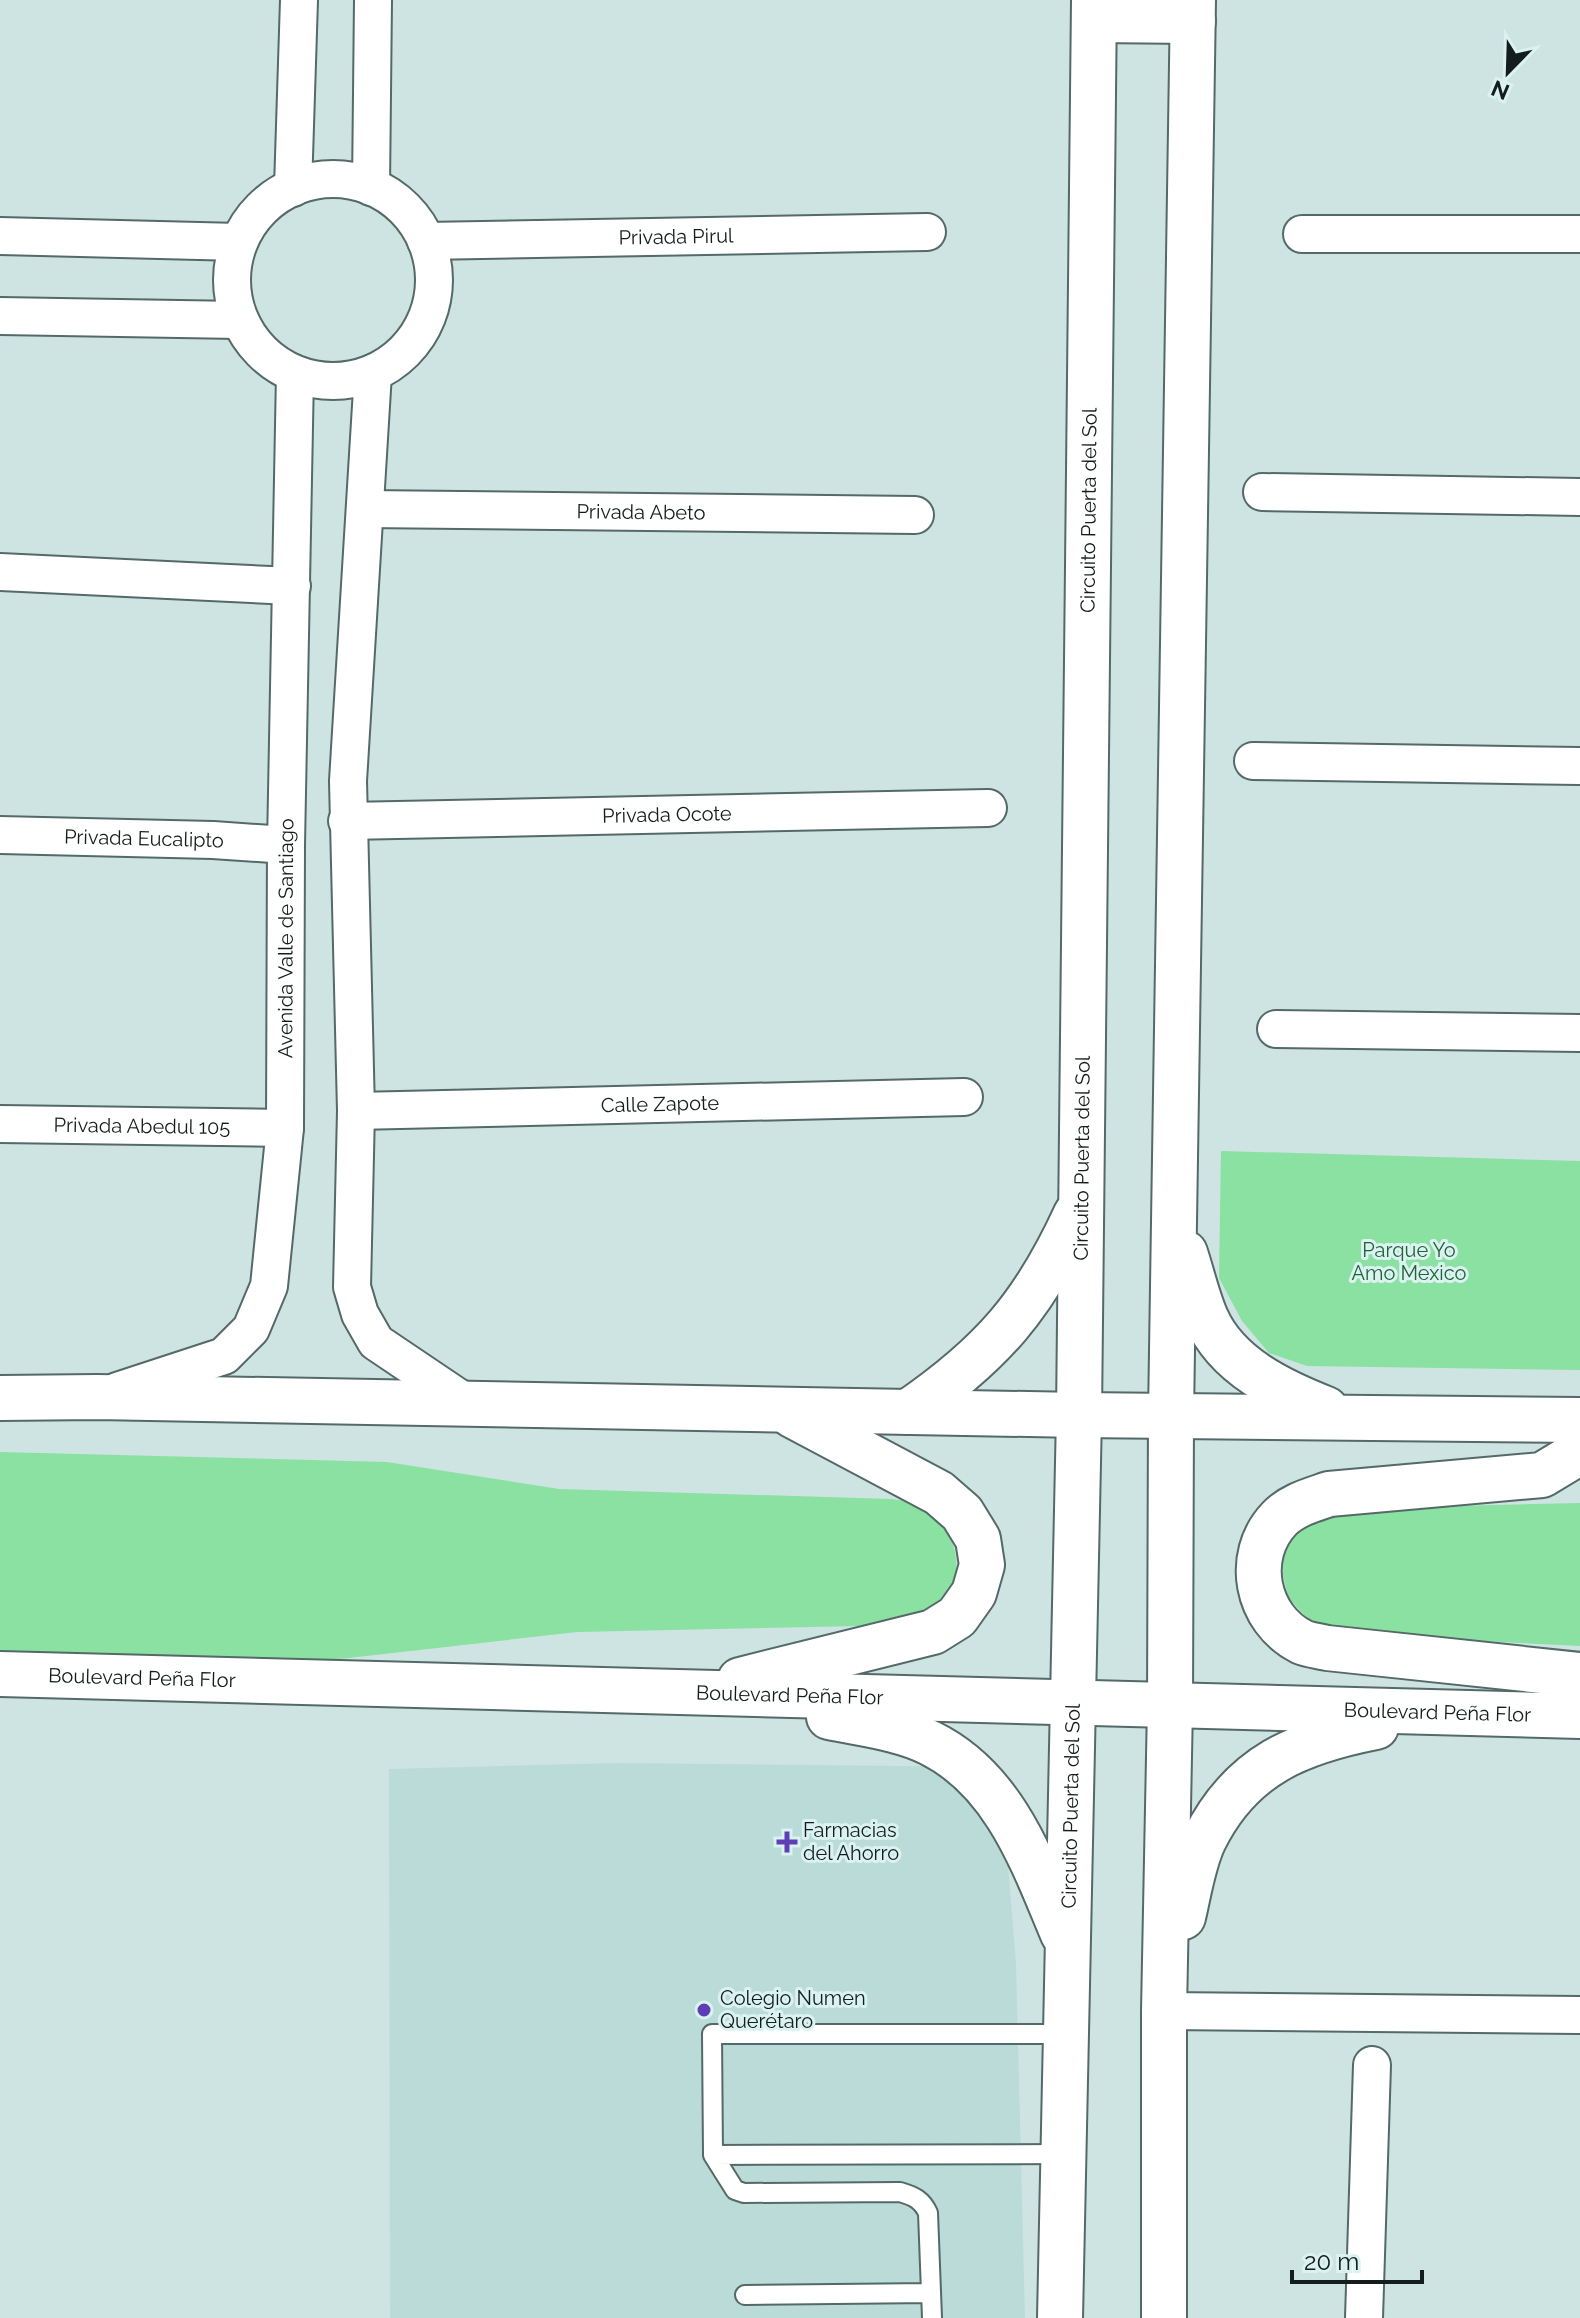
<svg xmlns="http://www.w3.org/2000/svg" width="1580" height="2318" font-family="Raleway,sans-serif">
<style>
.built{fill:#bbdbd8}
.green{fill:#8ae1a1}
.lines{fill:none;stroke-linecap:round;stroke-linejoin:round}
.lane-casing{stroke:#546968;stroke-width:22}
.street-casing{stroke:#546968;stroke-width:40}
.secondary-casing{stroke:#546968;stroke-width:48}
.lane{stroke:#fff;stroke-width:18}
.street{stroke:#fff;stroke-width:36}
.secondary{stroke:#fff;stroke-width:44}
.poi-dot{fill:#5e3eb6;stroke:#daf2f0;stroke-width:3}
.labels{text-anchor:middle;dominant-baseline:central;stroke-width:6;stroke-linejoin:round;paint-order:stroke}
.street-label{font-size:20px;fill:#141c1c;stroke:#daf2f0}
.park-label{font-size:20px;fill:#236238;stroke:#daf2f0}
.poi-label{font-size:20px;fill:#141c1c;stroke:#daf2f0;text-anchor:start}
</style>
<rect width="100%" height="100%" fill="#cde4e3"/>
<path class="built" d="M 617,1763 L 1000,1767 L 1016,1963 L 1025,2318 L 390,2318 L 389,1769 Z"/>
<path class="green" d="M 1221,1151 L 1580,1161 L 1580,1370 L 1307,1366 L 1269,1353 L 1242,1321 L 1219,1278 Z
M 0,1452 L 387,1462 L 559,1489 L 891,1499 C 898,1500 909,1500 916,1503 C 952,1517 971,1571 943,1601 C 935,1611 918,1618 907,1625 L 577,1632 L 331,1660 L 0,1654 Z
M 1580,1503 L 1580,1646 L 1338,1634 L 1317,1626 L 1301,1612 L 1288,1597 L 1283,1575 L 1283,1554 L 1291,1537 L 1327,1509 Z"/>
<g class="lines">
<g class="lane-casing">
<path id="lane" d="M 1064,2154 L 713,2155 L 712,2034 L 1067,2034
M 713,2155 L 735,2190 L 744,2193 L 900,2192 C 914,2196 922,2200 928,2213 L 932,2318
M 745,2295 L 931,2293"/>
</g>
<g class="street-casing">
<g id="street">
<circle cx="333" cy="280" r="101"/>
<path d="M 371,187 L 373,0"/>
<path d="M 293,188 L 299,0"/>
<path d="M 1302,234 L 1580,234"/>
<path d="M 0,236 L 239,242"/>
<path id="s1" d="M 426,241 L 927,232"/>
<path d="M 0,316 L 239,320"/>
<path d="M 373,373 L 348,781 L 356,1111 L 352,1287 L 360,1314 L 376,1342 L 468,1404"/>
<path d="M 1262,492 L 1580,497"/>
<path id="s2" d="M 365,509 L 915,515"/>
<path d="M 0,572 L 292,586"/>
<path d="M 1253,761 L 1580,766"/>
<path id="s3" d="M 347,821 L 988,808"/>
<path id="s4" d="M 0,835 L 213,840 L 286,845"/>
<path d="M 1276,1029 L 1580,1033"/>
<path id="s5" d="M 356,1111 L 964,1097"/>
<path id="s6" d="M 0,1124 L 285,1128"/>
<path id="s7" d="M 117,1391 L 224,1356 L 251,1329 L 269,1286 L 285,1128 L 286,845 L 295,374"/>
<path d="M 1164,2011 L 1580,2015"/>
<path d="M 1364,2318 L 1372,2065"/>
</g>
</g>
<g class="secondary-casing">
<g id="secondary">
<path d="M 1094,20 L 1193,21"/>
<path d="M 1185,1253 C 1192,1274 1197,1297 1206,1318 C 1227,1366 1280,1391 1326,1409"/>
<path d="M 0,1398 L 97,1397 L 1079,1415 L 1580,1420"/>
<path d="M 908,1412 C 991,1355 1034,1306 1076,1214"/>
<path d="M 1580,1452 L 1542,1475 L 1329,1494 C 1312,1500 1292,1505 1279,1519 C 1244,1556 1256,1619 1302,1642 C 1309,1645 1319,1646 1327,1648 L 1580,1675"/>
<path id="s8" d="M 0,1674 L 1580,1716"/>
<path d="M 740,1680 L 933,1632 L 957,1617 L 974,1593 L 982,1565 L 978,1539 L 962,1513 L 939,1493 L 792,1415"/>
<path d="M 829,1717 C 862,1724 900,1728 930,1743 C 1005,1780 1033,1863 1063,1934"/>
<path d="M 1183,1917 C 1189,1892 1193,1863 1204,1840 C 1241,1765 1299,1742 1376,1727"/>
<path id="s9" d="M 1060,2318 L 1079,1415 L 1094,0"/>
<path d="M 1164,2318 L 1164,2011 L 1170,1706 L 1171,1415 L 1193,0"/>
</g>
</g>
<use href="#lane" class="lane"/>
<use href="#street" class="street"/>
<use href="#secondary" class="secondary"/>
</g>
<g class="poi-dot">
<path d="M783 1830h8v8h8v8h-8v8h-8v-8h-8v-8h8z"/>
<circle cx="704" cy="2010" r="8"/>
</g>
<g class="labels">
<g class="street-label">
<text stroke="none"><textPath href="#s1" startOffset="250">Privada Pirul</textPath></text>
<text stroke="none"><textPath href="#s9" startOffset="1808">Circuito Puerta del Sol</textPath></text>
<text stroke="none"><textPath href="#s2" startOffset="276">Privada Abeto</textPath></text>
<text stroke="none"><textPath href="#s3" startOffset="320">Privada Ocote</textPath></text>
<text stroke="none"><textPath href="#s4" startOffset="144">Privada Eucalipto</textPath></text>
<text stroke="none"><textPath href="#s7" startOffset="546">Avenida Valle de Santiago</textPath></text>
<text stroke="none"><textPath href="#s5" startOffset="304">Calle Zapote</textPath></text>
<text stroke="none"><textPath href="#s6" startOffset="142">Privada Abedul 105</textPath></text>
<text stroke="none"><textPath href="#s9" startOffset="1160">Circuito Puerta del Sol</textPath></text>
<text stroke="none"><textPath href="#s8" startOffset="142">Boulevard Peña Flor</textPath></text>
<text stroke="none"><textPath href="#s8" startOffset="790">Boulevard Peña Flor</textPath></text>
<text stroke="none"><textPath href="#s8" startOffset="1438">Boulevard Peña Flor</textPath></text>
<text stroke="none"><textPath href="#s9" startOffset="512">Circuito Puerta del Sol</textPath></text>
</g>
<g class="park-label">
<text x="1409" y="1250">Parque Yo<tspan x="1409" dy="23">Amo Mexico</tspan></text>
</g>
<g class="poi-label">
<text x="803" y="1830">Farmacias<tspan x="803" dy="23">del Ahorro</tspan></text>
<text x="720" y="1998">Colegio Numen<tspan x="720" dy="23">Querétaro</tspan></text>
</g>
</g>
<g transform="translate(1508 72) rotate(203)" stroke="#daf2f0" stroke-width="6" paint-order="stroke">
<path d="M0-6L14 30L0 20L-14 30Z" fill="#141c1c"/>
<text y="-12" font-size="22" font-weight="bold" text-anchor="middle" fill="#141c1c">N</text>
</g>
<path d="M1292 2270v12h130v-12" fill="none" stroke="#141c1c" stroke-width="4"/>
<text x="1304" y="2270" font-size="24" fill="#141c1c" stroke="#daf2f0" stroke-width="6" paint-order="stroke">20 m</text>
</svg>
